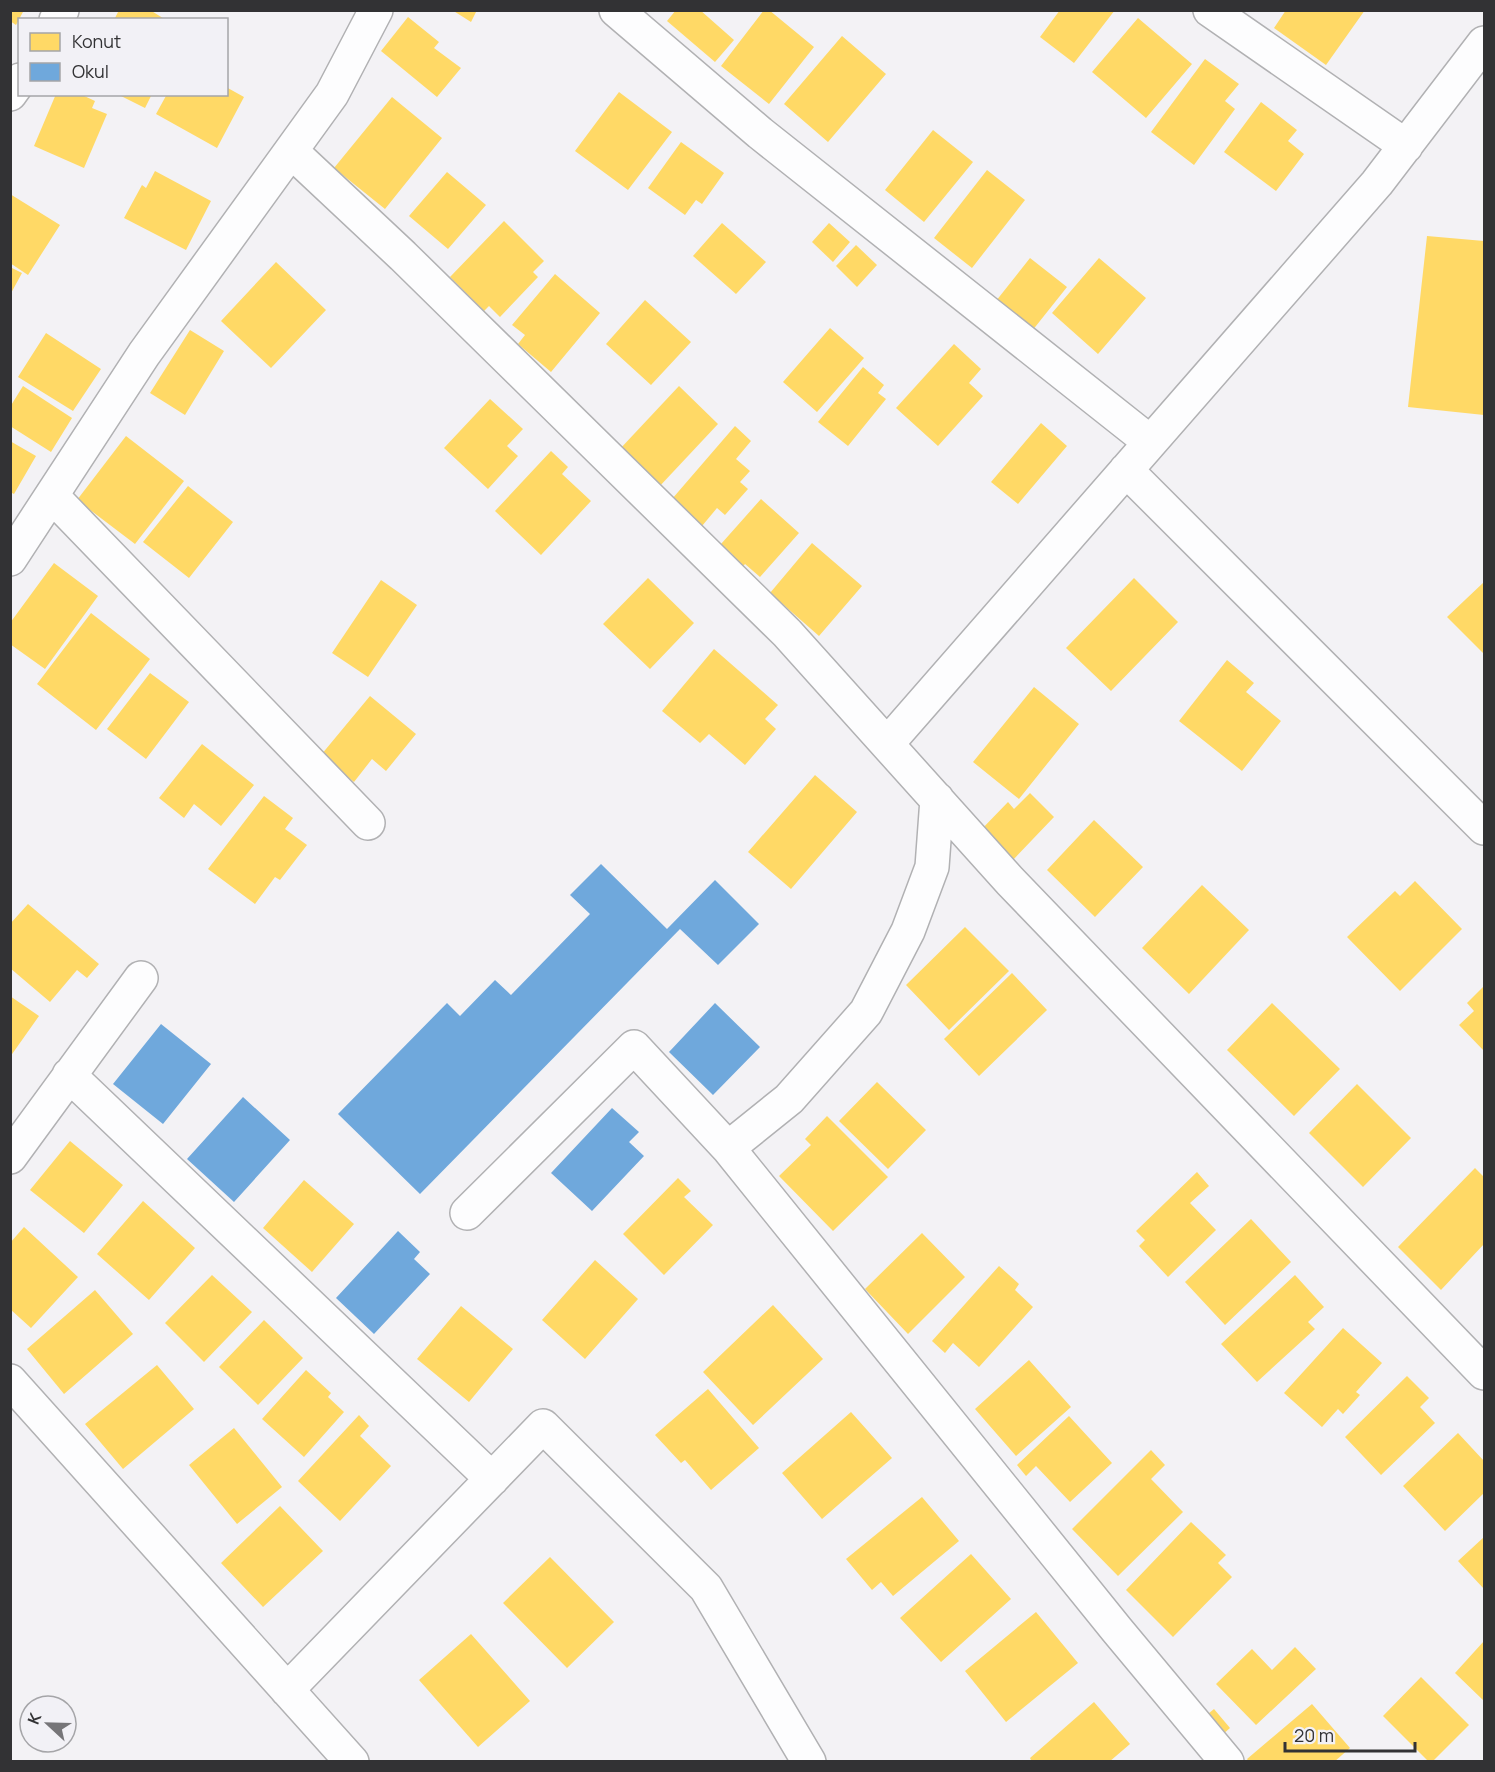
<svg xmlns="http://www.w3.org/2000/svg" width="1495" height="1772" font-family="Manrope,sans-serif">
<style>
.homes{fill:#ffd966}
.schools{fill:#6fa8dc}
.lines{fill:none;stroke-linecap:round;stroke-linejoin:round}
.minor-casing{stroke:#b1b1b3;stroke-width:36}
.minor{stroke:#fdfdfe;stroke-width:33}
</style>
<rect width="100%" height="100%" fill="#f3f2f5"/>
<path class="homes" d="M 10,10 L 24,10 L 16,25 L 10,21 Z
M 119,10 L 150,10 L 166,20 L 114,20 Z
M 452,10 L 477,10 L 471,22 Z
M 676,10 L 700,10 L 734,40 L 715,62 L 667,21 Z
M 764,10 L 769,10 L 814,47 L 769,104 L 721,66 Z
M 1060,10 L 1115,10 L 1074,63 L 1040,37 Z
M 1286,10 L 1365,10 L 1326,65 L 1274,28 Z
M 408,17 L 439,42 L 434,48 L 461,68 L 437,97 L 381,51 Z
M 1138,18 L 1192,64 L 1146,118 L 1092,72 Z
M 842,36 L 886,74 L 828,142 L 784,104 Z
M 1205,59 L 1239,84 L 1225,101 L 1235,109 L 1194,165 L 1151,132 Z
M 226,87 L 244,97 L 217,148 L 156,114 L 167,94 L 226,94 Z
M 619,92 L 672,132 L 628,190 L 575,151 Z
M 56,94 L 80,94 L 95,101 L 92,108 L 107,114 L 84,168 L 34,146 Z
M 117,94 L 152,94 L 145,108 Z
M 392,97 L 442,138 L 385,209 L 334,168 Z
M 1261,102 L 1297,130 L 1288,141 L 1304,154 L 1276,191 L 1224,152 Z
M 933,130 L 973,162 L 924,222 L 885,190 Z
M 681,142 L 724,173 L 702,204 L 696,200 L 685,215 L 648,188 Z
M 987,170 L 1025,200 L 972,268 L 934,238 Z
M 155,171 L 211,201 L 186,250 L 124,218 L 142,185 L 146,188 Z
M 447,172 L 486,205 L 448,249 L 409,216 Z
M 10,194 L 60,225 L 28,275 L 10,263 Z
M 504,221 L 544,261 L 533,272 L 538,277 L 500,317 L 489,306 L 484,311 L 450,277 Z
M 722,223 L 766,262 L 736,294 L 693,256 Z
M 829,223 L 850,242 L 833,262 L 812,242 Z
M 1427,236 L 1484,241 L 1484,415 L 1408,407 Z
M 856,245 L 877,265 L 857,287 L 836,266 Z
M 1030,258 L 1067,287 L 1028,336 L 992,306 Z
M 1099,258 L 1146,298 L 1098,354 L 1052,313 Z
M 276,262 L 326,310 L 271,368 L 221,321 Z
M 10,267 L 22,273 L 10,295 Z
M 555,274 L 600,313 L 551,372 L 518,344 L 525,335 L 512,325 Z
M 645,300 L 691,342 L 651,385 L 606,344 Z
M 830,328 L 864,358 L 817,412 L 783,382 Z
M 190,330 L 224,351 L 185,415 L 150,393 Z
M 46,333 L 101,369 L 73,411 L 18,377 Z
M 954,344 L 981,369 L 969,383 L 983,396 L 938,446 L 896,408 Z
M 863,367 L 884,385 L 878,393 L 886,399 L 848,446 L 818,422 Z
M 23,386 L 72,418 L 51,452 L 10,426 L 10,407 Z
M 679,386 L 718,424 L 658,488 L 619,450 Z
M 490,399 L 523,429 L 507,446 L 518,456 L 488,489 L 444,448 Z
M 1041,423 L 1067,446 L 1018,504 L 991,482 Z
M 735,426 L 751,441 L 736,459 L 750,471 L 740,482 L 748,489 L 725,515 L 717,508 L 702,526 L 672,499 Z
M 126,436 L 184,481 L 135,544 L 77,500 Z
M 10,441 L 36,456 L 14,494 L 10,492 Z
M 551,451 L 568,467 L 562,474 L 591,501 L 541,555 L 495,511 Z
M 188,486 L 233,522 L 189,578 L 143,542 Z
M 761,499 L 799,533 L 760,577 L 745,564 L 739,571 L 728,561 L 733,555 L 721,544 Z
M 812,543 L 862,586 L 819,636 L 770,593 Z
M 54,563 L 98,596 L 45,669 L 10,644 L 10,623 Z
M 648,578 L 694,623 L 650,669 L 603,624 Z
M 1134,578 L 1178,622 L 1111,691 L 1066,648 Z
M 381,580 L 417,605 L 368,677 L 332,653 Z
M 1484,582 L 1484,654 L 1447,617 Z
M 91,613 L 150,659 L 96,730 L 37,684 Z
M 714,649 L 778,705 L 765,719 L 776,729 L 745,765 L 709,734 L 700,743 L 662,711 Z
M 1227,660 L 1254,683 L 1246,692 L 1281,721 L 1242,771 L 1179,721 Z
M 150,673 L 189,702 L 146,759 L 107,729 Z
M 1034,687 L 1079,724 L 1019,799 L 973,762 Z
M 370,696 L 416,734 L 386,771 L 372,759 L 354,782 L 321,755 Z
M 202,744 L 254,785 L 221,826 L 194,804 L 184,818 L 159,798 Z
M 815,775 L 857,812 L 791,889 L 748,852 Z
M 1030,793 L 1054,817 L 1010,863 L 978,833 L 1008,802 L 1014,809 Z
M 264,796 L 293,818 L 285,829 L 307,845 L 280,880 L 275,877 L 255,904 L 208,869 Z
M 1094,820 L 1143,867 L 1095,917 L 1047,870 Z
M 1415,881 L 1462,929 L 1400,991 L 1347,937 L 1395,891 L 1400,896 Z
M 1202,885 L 1249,930 L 1189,994 L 1142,948 Z
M 28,904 L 99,964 L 87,978 L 77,970 L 50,1002 L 10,968 L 10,924 Z
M 965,927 L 1009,971 L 949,1030 L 906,985 Z
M 1012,973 L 1047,1010 L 979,1076 L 944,1039 Z
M 1484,986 L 1484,1051 L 1459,1025 L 1474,1011 L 1467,1003 Z
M 10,996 L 39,1016 L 10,1057 Z
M 1272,1003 L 1340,1069 L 1294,1116 L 1227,1050 Z
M 877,1082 L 926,1130 L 888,1169 L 839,1121 Z
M 1357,1084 L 1411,1138 L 1363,1187 L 1309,1133 Z
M 827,1116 L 888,1177 L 833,1231 L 779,1176 L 811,1145 L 805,1139 Z
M 70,1141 L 123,1185 L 84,1233 L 30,1190 Z
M 1475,1168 L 1484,1177 L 1484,1244 L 1441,1290 L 1398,1247 Z
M 1197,1172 L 1209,1186 L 1190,1203 L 1216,1230 L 1168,1277 L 1139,1246 L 1145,1240 L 1136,1231 Z
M 678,1178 L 691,1191 L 684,1197 L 713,1225 L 664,1275 L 623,1234 Z
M 304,1180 L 354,1224 L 312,1272 L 263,1228 Z
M 143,1201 L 195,1248 L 149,1300 L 97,1254 Z
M 1251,1219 L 1291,1262 L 1225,1325 L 1185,1282 Z
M 24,1227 L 78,1277 L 31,1328 L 10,1309 L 10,1243 Z
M 922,1233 L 965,1277 L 908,1334 L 865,1289 Z
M 595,1260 L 638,1299 L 585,1359 L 542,1320 Z
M 999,1266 L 1019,1284 L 1015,1290 L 1033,1307 L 979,1367 L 953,1343 L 945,1353 L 932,1341 Z
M 212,1275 L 252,1312 L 204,1362 L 165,1323 Z
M 1295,1275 L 1324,1307 L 1308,1322 L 1315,1329 L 1257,1382 L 1221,1344 Z
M 95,1290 L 133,1334 L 64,1394 L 27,1349 Z
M 773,1305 L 823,1359 L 753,1425 L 703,1372 Z
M 461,1306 L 513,1349 L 469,1402 L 417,1359 Z
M 264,1320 L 303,1358 L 258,1405 L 219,1367 Z
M 1343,1328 L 1382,1363 L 1356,1392 L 1360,1395 L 1343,1414 L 1338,1409 L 1322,1427 L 1284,1393 Z
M 1029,1360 L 1071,1407 L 1016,1456 L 975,1409 Z
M 157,1365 L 194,1409 L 123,1469 L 85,1424 Z
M 306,1370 L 331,1393 L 328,1397 L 344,1412 L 304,1457 L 262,1419 Z
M 1407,1376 L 1429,1398 L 1420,1407 L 1435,1423 L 1381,1475 L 1345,1437 Z
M 708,1389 L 759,1448 L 711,1490 L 685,1460 L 681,1463 L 655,1435 Z
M 851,1412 L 892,1458 L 822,1519 L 782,1473 Z
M 359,1415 L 369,1426 L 360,1436 L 391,1466 L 340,1521 L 298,1481 Z
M 1069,1416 L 1112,1463 L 1070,1502 L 1036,1466 L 1026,1476 L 1017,1465 Z
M 234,1428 L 282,1487 L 237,1524 L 189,1465 Z
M 1458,1433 L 1484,1461 L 1484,1493 L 1445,1531 L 1403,1486 Z
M 1151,1450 L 1165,1465 L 1151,1479 L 1183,1512 L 1118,1576 L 1072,1529 Z
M 922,1497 L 959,1541 L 893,1596 L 881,1582 L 872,1590 L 846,1559 Z
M 280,1506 L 323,1551 L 263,1607 L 221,1563 Z
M 1191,1522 L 1226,1555 L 1218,1563 L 1232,1577 L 1173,1637 L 1126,1590 Z
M 1484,1537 L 1484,1589 L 1458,1561 Z
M 971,1554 L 1011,1599 L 941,1662 L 900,1618 Z
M 550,1557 L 614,1622 L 567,1668 L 503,1603 Z
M 1036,1612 L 1078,1663 L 1006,1722 L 965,1671 Z
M 471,1634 L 530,1701 L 478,1747 L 419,1680 Z
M 1484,1641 L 1484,1701 L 1455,1673 Z
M 1295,1647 L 1316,1669 L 1256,1725 L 1216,1684 L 1252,1649 L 1272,1670 Z
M 1421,1677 L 1469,1725 L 1432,1762 L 1429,1762 L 1383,1716 Z
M 1094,1702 L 1130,1744 L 1109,1762 L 1032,1762 L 1030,1758 Z
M 1312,1704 L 1350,1748 L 1334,1762 L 1249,1762 L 1247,1759 Z
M 1214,1709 L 1230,1728 L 1214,1742 L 1197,1723 Z"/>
<path class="schools" d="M 601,864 L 667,929 L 715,880 L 759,924 L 718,965 L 680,929 L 420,1194 L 338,1114 L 447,1003 L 460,1016 L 495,980 L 511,995 L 590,914 L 570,895 Z
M 715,1003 L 760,1047 L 713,1095 L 669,1052 Z
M 161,1024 L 211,1064 L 163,1124 L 113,1084 Z
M 243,1097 L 290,1140 L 234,1202 L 187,1159 Z
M 612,1108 L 639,1132 L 629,1142 L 644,1156 L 592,1211 L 551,1173 Z
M 398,1231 L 420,1252 L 414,1259 L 430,1274 L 374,1334 L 336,1298 Z"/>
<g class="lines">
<g class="minor-casing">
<path id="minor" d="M 616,10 L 760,133 L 1150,442
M 1210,10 L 1406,146
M 56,20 L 62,10
M 10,94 L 20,80
M 291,151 L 403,256 L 787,633 L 1010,881 L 1484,1373
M 1126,470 L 1484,828
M 52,496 L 368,823
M 10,559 L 144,354 L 332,94 L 376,10
M 887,744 L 1377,183 L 1484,43
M 937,799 L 932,867 L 908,931 L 866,1012 L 789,1099 L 728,1148 L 1117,1630 L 1227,1762
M 69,1075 L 492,1479
M 10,1157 L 141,978
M 467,1213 L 634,1047 L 728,1148
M 10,1381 L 352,1762
M 287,1690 L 543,1426 L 706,1588 L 809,1762"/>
</g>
<use href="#minor" class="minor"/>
</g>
<rect width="1495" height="1772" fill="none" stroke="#323234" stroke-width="24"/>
<rect x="18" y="18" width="210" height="78" fill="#f2f1f6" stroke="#a5a5a8" stroke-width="1.5"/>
<rect x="30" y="33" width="30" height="18" fill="#ffd966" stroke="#a5a5a8" stroke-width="1.5"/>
<text x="72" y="48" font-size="18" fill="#323234">Konut</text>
<rect x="30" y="63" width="30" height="18" fill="#6fa8dc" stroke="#a5a5a8" stroke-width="1.5"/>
<text x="72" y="78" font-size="18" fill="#323234">Okul</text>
<g transform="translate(48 1724) rotate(292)"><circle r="28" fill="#f2f1f6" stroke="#a5a5a8" stroke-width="1.5"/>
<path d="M0-4.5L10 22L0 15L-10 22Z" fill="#767578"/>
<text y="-9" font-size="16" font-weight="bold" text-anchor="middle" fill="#323234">K</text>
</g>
<path d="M1285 1742v9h130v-9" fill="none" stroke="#323234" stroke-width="3"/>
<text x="1294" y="1742" font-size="18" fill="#323234" stroke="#f2f1f6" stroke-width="4.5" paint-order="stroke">20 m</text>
</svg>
